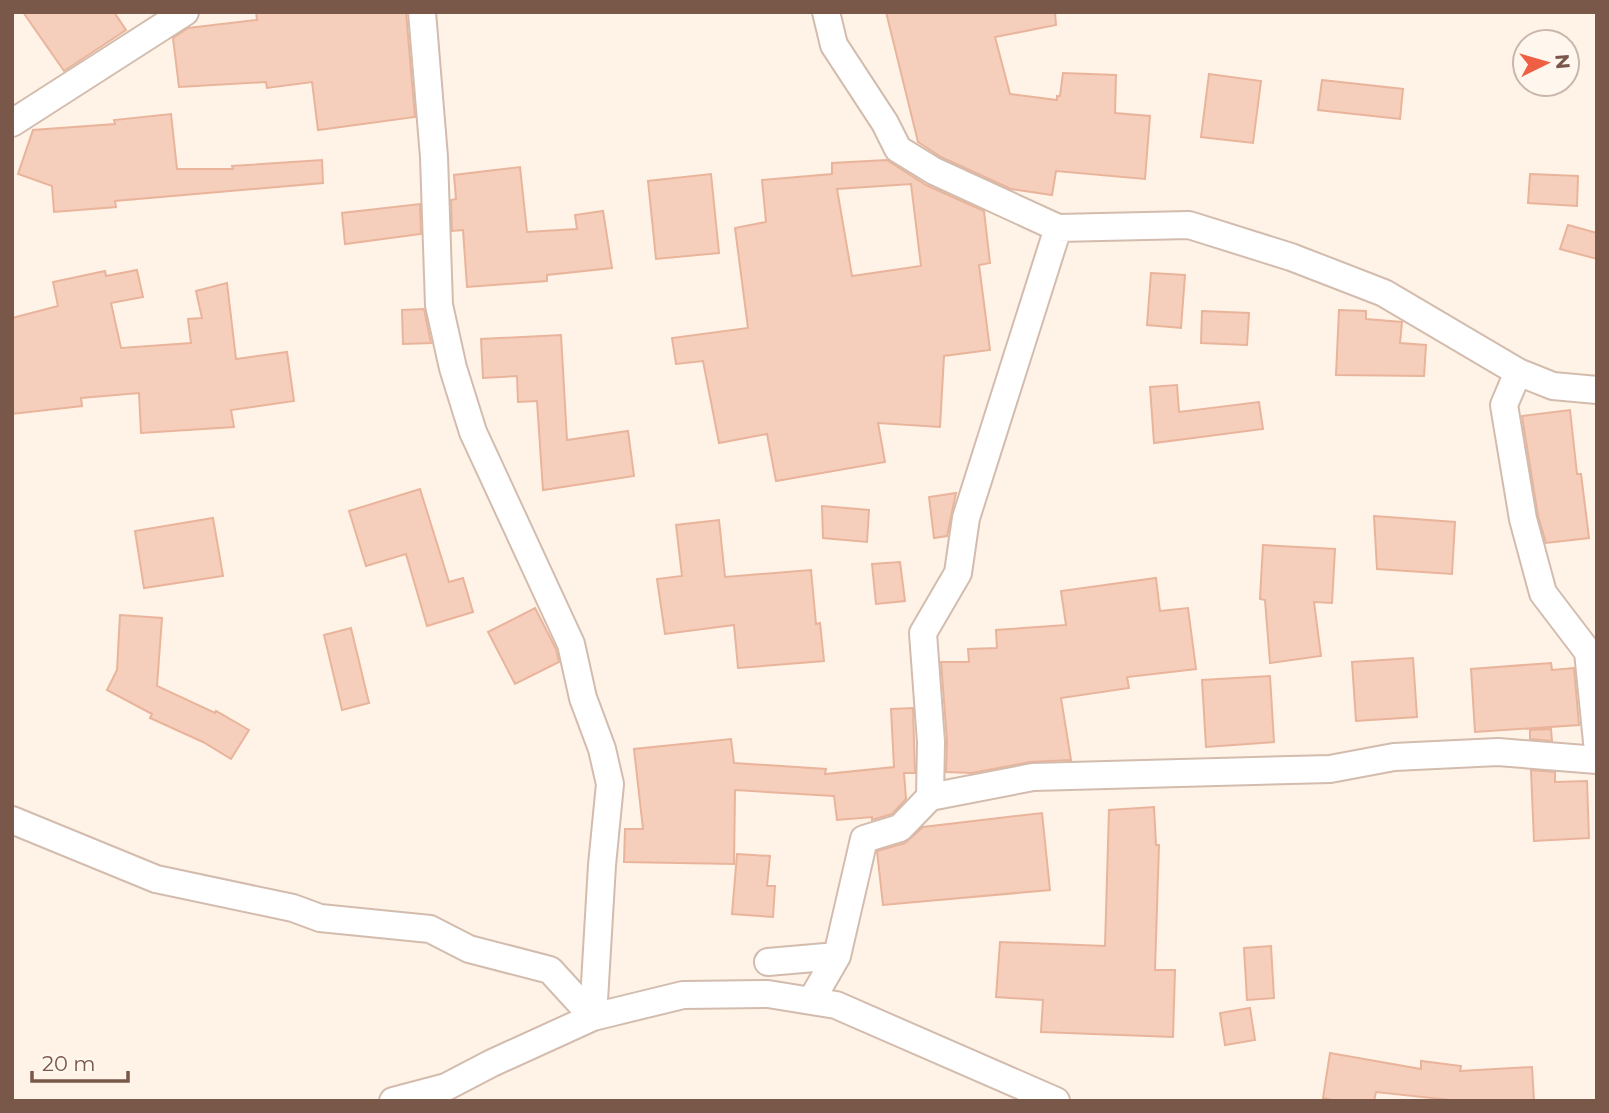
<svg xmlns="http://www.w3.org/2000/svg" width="1609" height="1113" font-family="Montserrat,sans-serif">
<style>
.building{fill:#f5cfbc;stroke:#e9b49b;stroke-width:2;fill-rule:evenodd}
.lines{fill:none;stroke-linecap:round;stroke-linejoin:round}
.minor-casing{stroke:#d3bcae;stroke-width:30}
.minor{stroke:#fff;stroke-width:26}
</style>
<rect width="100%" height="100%" fill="#fef3e6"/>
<path class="building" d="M 23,12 L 114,12 L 126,30 L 64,71 Z
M 256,12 L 406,12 L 415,117 L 318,130 L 312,82 L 267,88 L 266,82 L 179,87 L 173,38 L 188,28 L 257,20 Z
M 886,12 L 1055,12 L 1056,25 L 995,37 L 1010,94 L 1057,100 L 1057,96 L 1060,96 L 1063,73 L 1116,75 L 1115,113 L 1150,116 L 1145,179 L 1056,171 L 1052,195 L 1011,189 L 941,157 L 918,142 Z
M 1209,74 L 1261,81 L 1253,143 L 1201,137 Z
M 1322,80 L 1403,89 L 1400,119 L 1318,110 Z
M 171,114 L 177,169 L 233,169 L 232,166 L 322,160 L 323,183 L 115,201 L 116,207 L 54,212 L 52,186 L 18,174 L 33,130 L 115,124 L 114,120 Z
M 887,160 L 926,185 L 984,211 L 990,263 L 979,265 L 990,350 L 944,356 L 940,427 L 878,423 L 885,462 L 776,481 L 767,434 L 719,443 L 703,361 L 676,364 L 672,338 L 748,328 L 735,228 L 766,222 L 762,180 L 832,174 L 832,163 ZM 911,184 L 921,266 L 852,276 L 837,189 Z
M 520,167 L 527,232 L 577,229 L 575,215 L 603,211 L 612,268 L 547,275 L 547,281 L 467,287 L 463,230 L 452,231 L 451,200 L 456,199 L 454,175 Z
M 711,174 L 719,253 L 656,259 L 648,181 Z
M 1530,174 L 1578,176 L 1577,206 L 1528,203 Z
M 420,204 L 421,234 L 345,244 L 342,213 Z
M 1568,225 L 1597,233 L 1597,259 L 1560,249 Z
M 137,270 L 143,297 L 111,303 L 121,348 L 191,343 L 188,319 L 202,318 L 196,291 L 227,283 L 236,359 L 287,352 L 294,401 L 231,410 L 234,427 L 141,433 L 139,393 L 81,398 L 82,406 L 12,414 L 12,318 L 58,306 L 53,282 L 105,271 L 106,276 Z
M 1151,273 L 1185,275 L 1181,328 L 1147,325 Z
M 424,309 L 431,343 L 403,344 L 402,310 Z
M 1339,310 L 1366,311 L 1366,319 L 1402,322 L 1400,343 L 1426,345 L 1424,376 L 1336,375 Z
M 1202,311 L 1249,313 L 1247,345 L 1201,343 Z
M 561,335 L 567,440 L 628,431 L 634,476 L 543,490 L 537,401 L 518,402 L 517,376 L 483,378 L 481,339 Z
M 1177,385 L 1179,412 L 1259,402 L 1263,429 L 1154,443 L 1150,387 Z
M 1570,410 L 1577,474 L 1581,474 L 1589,538 L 1546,543 L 1538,516 L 1522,416 Z
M 420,489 L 449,582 L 463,578 L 473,612 L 427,626 L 406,554 L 366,566 L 349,511 Z
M 956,493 L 947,536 L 934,538 L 929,497 Z
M 822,506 L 869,510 L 867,542 L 823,538 Z
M 1374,516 L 1455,522 L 1452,574 L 1377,569 Z
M 213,518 L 223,576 L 144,588 L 135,531 Z
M 719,520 L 725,577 L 811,570 L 816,624 L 820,623 L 824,661 L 738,668 L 734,625 L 665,634 L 657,579 L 682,576 L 676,525 Z
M 1263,545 L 1335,549 L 1332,603 L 1314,602 L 1321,656 L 1270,663 L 1265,600 L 1260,599 Z
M 900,562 L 905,601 L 876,604 L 872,564 Z
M 1156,578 L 1160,611 L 1188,608 L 1196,669 L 1127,677 L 1129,688 L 1061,698 L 1071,760 L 1030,762 L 972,773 L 946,772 L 947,741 L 941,662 L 969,662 L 968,649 L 997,648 L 996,630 L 1066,625 L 1061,591 Z
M 535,608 L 556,649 L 559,662 L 515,684 L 488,632 Z
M 120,615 L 162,618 L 157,686 L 215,713 L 216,711 L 249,730 L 231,759 L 203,742 L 150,718 L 152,714 L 107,690 L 117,670 Z
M 351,628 L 369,703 L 342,710 L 324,635 Z
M 1413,658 L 1417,717 L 1356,721 L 1352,662 Z
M 1551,663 L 1552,670 L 1574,668 L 1579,725 L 1475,732 L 1471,669 Z
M 1270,676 L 1274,742 L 1206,747 L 1202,680 Z
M 913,708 L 915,773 L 904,773 L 906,799 L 892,814 L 872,820 L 872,817 L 837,820 L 834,796 L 735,790 L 734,864 L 624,862 L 625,829 L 643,829 L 634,749 L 731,739 L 734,763 L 826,769 L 825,774 L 894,767 L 891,709 Z
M 1551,729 L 1552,741 L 1530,739 L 1530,730 Z
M 1531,770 L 1555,772 L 1555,782 L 1587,781 L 1589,838 L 1534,841 Z
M 1154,807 L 1156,845 L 1159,845 L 1155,970 L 1175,970 L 1173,1037 L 1041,1032 L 1043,1000 L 996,997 L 1000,942 L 1105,946 L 1109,810 Z
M 1042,813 L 1050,890 L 883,905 L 877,851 L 905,843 L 923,827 Z
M 737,854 L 770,856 L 767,886 L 775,886 L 773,917 L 732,914 Z
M 1271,946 L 1274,998 L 1247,1000 L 1244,948 Z
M 1250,1008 L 1255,1040 L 1225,1045 L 1220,1013 Z
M 1330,1053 L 1421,1069 L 1421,1061 L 1461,1066 L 1460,1071 L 1532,1067 L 1534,1101 L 1460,1101 L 1376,1092 L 1374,1101 L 1336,1101 L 1323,1098 Z"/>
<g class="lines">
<g class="minor-casing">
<path id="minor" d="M 422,12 L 434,157 L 439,305 L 453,368 L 473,432 L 571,644 L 583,698 L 602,749 L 610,784 L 602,865 L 593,1017
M 826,12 L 834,45 L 885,123 L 898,149 L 934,171 L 1058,228 L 1189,225 L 1291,257 L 1384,293 L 1518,372 L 1553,386 L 1597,390
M 12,123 L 185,12
M 1518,372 L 1504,405 L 1523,519 L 1543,593 L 1588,652 L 1597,742
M 930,797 L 1033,777 L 1330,769 L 1394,757 L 1498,752 L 1597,760
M 12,820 L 156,879 L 293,908 L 320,918 L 430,929 L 469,949 L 550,970 L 593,1017
M 768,962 L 837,956
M 811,1001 L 837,956 L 864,839 L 900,828 L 930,797 L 931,742 L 923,633 L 958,573 L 966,518 L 1058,228
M 393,1101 L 446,1087 L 492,1063 L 593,1017 L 683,995 L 768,994 L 836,1005 L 1056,1101"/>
</g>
<use href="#minor" class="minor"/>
</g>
<rect width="1609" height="1113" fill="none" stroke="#795749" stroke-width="28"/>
<g transform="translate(1546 63) rotate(85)"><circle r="33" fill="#fff7ee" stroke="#c9b7ac" stroke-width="2"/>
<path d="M0-5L12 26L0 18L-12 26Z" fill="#ef5f44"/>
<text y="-10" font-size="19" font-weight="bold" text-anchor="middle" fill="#795749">N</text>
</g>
<path d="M32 1071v10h96v-10" fill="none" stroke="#795749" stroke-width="3.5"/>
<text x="42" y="1071" font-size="21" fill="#795749" stroke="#fff7ee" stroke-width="5" paint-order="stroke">20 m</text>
</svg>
